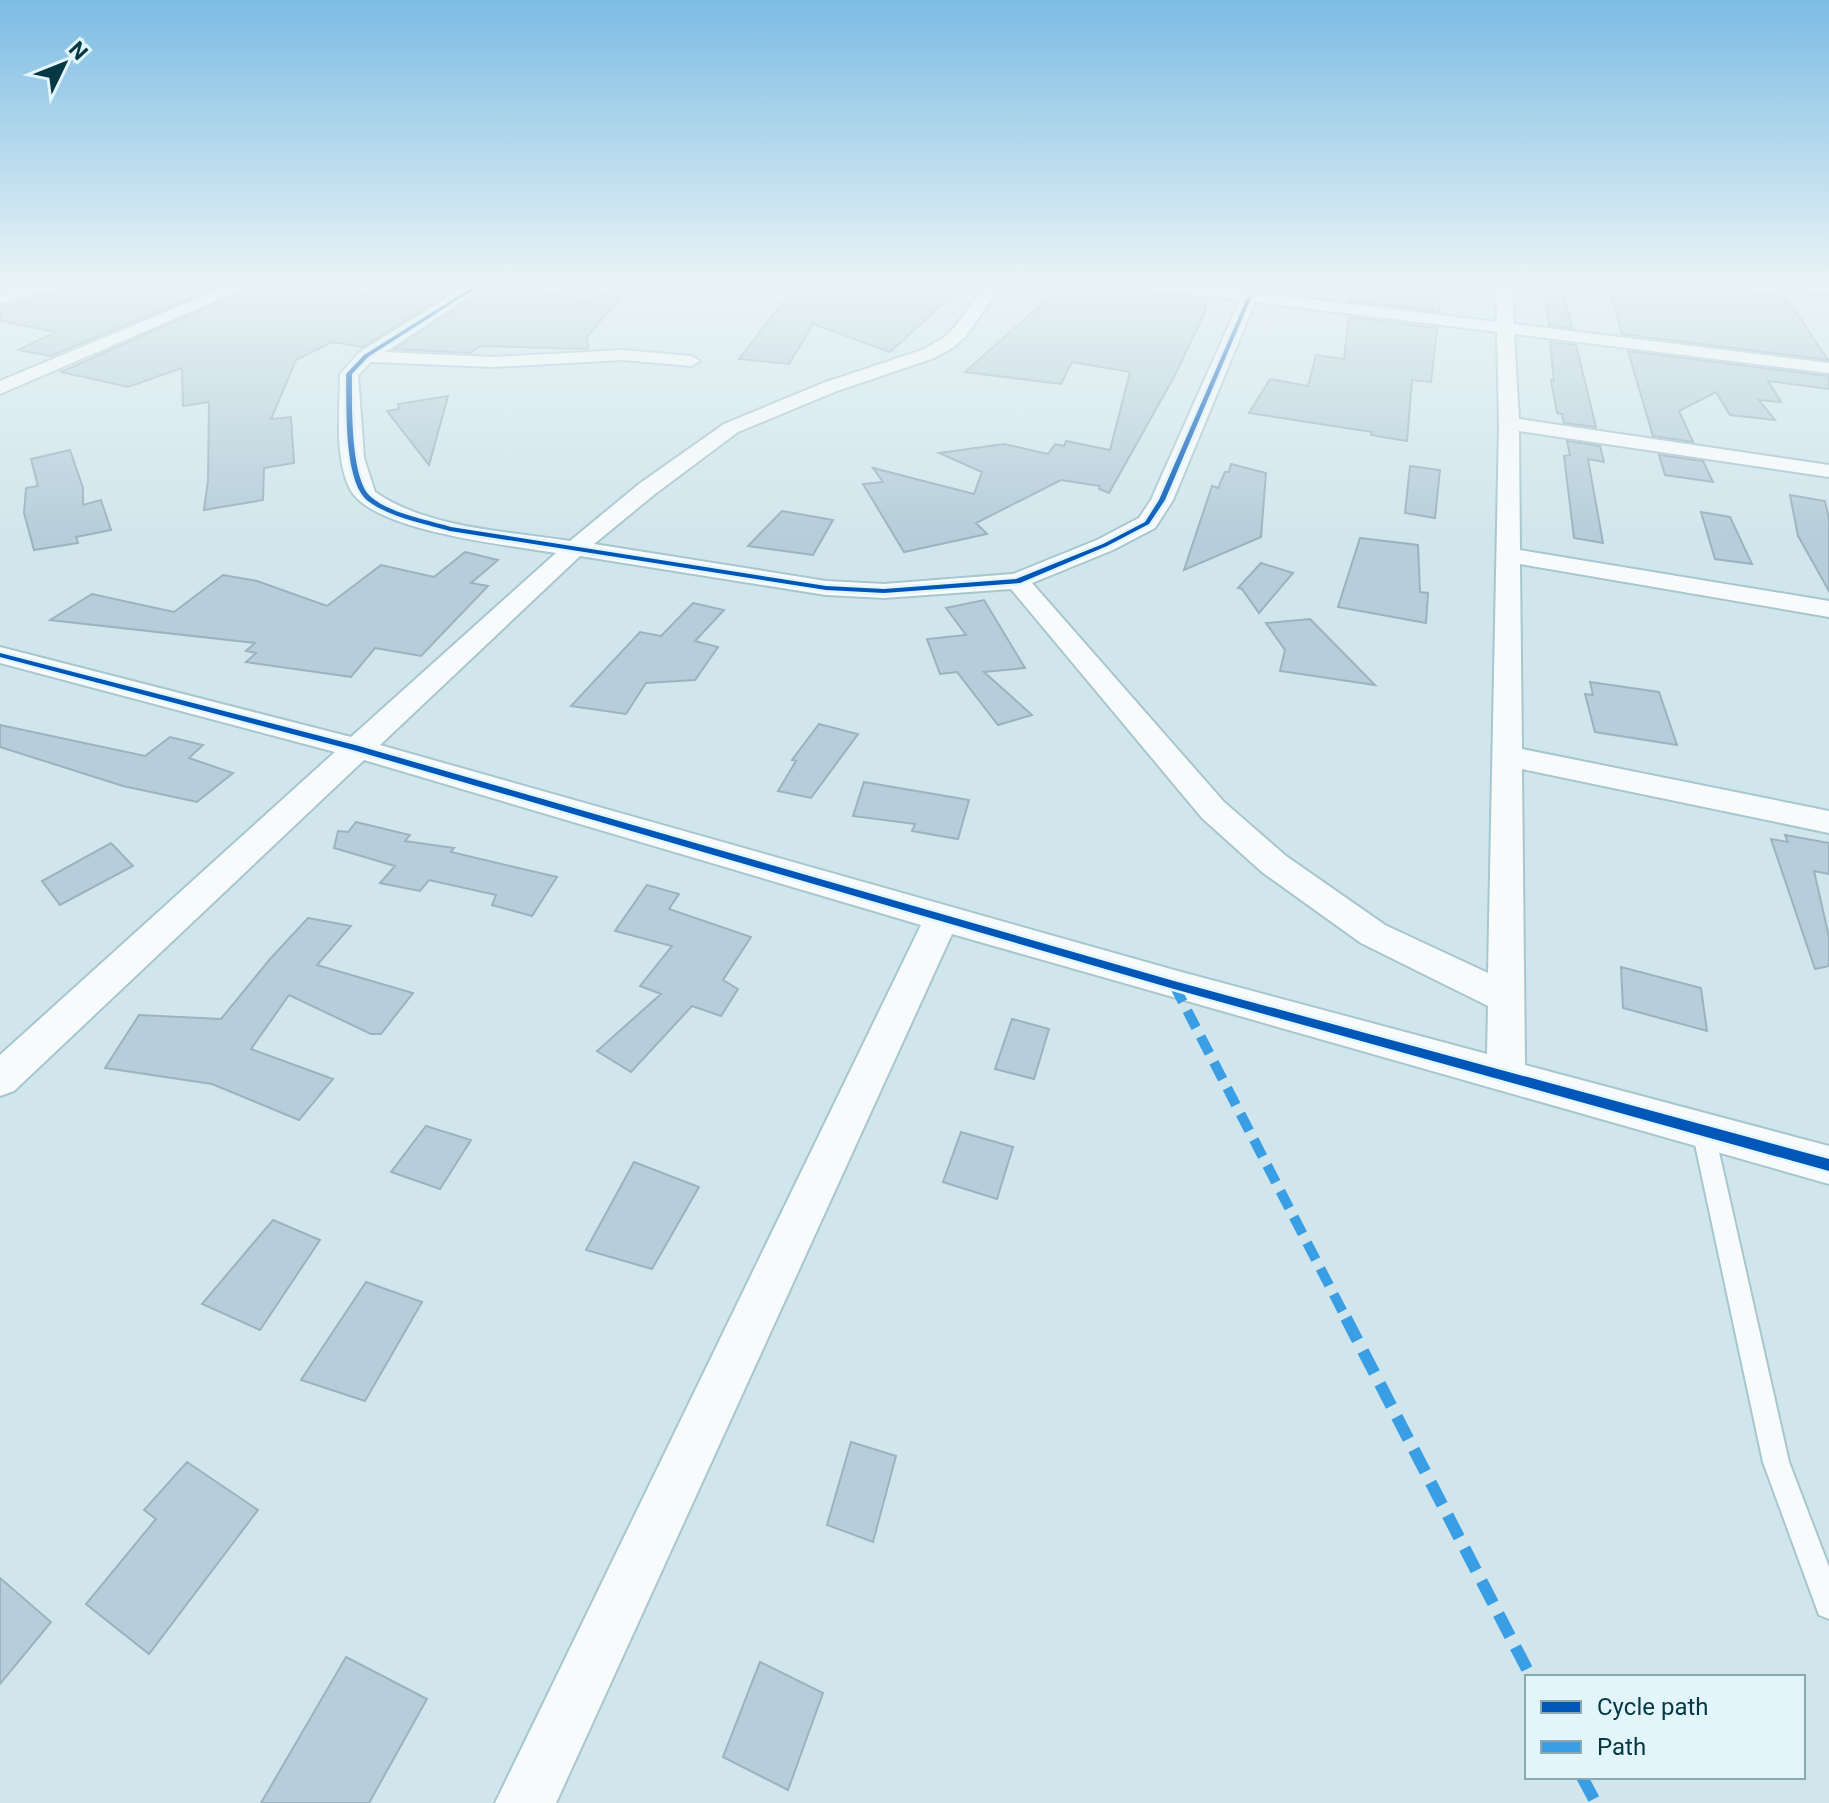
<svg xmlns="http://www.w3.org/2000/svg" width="1829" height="1803" font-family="Roboto,sans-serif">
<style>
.building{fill:#b6ceda;stroke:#9bb3bf;stroke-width:2}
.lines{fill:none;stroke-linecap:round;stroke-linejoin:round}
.lane-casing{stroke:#a7c6ce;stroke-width:4}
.street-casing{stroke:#a7c6ce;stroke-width:4}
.lane{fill:#f8fbfc;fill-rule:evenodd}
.street{fill:#f8fbfc;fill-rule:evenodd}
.quiet-far1{stroke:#399ee3;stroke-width:10;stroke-dasharray:19 10;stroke-linecap:butt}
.quiet{stroke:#399ee3;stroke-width:12;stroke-dasharray:25 12;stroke-linecap:butt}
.cycleway-casing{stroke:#e2f5fb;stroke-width:5}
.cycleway{fill:#0057b8;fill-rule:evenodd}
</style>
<rect width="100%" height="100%" fill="#d1e6ec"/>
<path class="building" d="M 103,283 L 227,283 L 51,356 L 18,350 L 56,332 L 0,321 L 0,307 Z
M 260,283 L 334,283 L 334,289 L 364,293 L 386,283 L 465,283 L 363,347 L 332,342 L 296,360 L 271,419 L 291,417 L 294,463 L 264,468 L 263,500 L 204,510 L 208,480 L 209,402 L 183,406 L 182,368 L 128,387 L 61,372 Z
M 493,283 L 507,283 L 584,302 L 631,284 L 587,337 L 588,349 L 480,346 L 470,353 L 394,349 Z
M 798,283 L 966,283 L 890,352 L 813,324 L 789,364 L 739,359 Z
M 1353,283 L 1434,286 L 1440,303 L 1439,312 L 1351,301 Z
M 1607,283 L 1665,283 L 1785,296 L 1828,360 L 1622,334 Z
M 1062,286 L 1135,292 L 1135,289 L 1206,299 L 1205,312 L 1174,377 L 1109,493 L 1099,489 L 1100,486 L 1061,480 L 976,523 L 987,534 L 904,552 L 863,484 L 883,482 L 873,468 L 974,494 L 982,472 L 939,453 L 1004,444 L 1048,454 L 1055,444 L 1064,446 L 1066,441 L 1110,450 L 1130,372 L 1072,362 L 1061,384 L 965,372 Z
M 1564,295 L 1572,328 L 1549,325 L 1546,298 Z
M 1349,317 L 1437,328 L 1431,382 L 1412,380 L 1407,441 L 1371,435 L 1372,432 L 1249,413 L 1270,379 L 1308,386 L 1316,355 L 1344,359 Z
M 1550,342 L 1576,345 L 1596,427 L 1564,423 L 1562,414 L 1557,413 L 1551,380 L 1554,381 Z
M 1628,351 L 1829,376 L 1829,389 L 1768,381 L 1781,402 L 1759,400 L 1775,420 L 1730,415 L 1716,392 L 1679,411 L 1693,442 L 1653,436 Z
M 448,396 L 429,465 L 387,411 L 399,409 L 398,404 Z
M 1567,441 L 1600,446 L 1604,462 L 1588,459 L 1603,543 L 1574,538 L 1564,456 L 1570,455 Z
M 70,450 L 83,488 L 83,505 L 101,500 L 111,530 L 76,537 L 78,543 L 34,550 L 24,513 L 26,488 L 38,486 L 31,459 Z
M 1659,455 L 1703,461 L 1713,482 L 1665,475 Z
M 1231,464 L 1266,473 L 1261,537 L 1184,570 L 1212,486 L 1218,488 L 1225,472 L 1229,472 Z
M 1410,466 L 1440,470 L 1435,518 L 1405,513 Z
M 1790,495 L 1825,501 L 1829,519 L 1829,591 L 1798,536 Z
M 782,511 L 833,520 L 813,555 L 748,546 Z
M 1701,512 L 1730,517 L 1752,564 L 1715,559 Z
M 1360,538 L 1418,545 L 1420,592 L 1428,593 L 1426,623 L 1338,607 Z
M 465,552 L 498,560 L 471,583 L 488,586 L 421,656 L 375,648 L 351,677 L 246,662 L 256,653 L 246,651 L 255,643 L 50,620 L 92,594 L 174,612 L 223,575 L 257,581 L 327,606 L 381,565 L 434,577 Z
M 1261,563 L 1293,573 L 1259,613 L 1242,589 L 1238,588 Z
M 984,600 L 1025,668 L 984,672 L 1032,715 L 998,725 L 957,672 L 940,674 L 927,639 L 966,635 L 946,608 Z
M 693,603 L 724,610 L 695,641 L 718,647 L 695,680 L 646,683 L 626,714 L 571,706 L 640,632 L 661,636 Z
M 1310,619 L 1375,685 L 1280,671 L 1285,650 L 1266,623 Z
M 1590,682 L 1659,692 L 1677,745 L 1595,732 L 1585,694 L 1593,695 Z
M 819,724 L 858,734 L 811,798 L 778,791 L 796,761 L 792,760 Z
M 0,725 L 145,756 L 170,737 L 203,745 L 189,758 L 233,773 L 197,802 L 123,786 L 0,747 Z
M 864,782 L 969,800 L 958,839 L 912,831 L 915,824 L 853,816 Z
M 356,822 L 410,835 L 405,841 L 454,848 L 451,852 L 557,877 L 532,916 L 492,905 L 496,895 L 429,880 L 420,891 L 380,883 L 395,866 L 334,848 L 338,831 L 348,832 Z
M 1785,835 L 1829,843 L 1829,874 L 1814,871 L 1829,937 L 1829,966 L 1815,969 L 1771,839 L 1788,842 Z
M 111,843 L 133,866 L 60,905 L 42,881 Z
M 647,885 L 679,894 L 669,909 L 751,937 L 723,980 L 738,989 L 721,1016 L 692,1006 L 631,1072 L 597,1051 L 661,994 L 640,986 L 672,946 L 615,931 Z
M 308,918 L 351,926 L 317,965 L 413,993 L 381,1034 L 371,1034 L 289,995 L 251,1049 L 333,1079 L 299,1120 L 212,1084 L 105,1068 L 139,1015 L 221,1019 L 270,959 Z
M 1621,967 L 1701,988 L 1707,1031 L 1623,1008 Z
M 1012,1019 L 1049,1029 L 1034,1079 L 995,1069 Z
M 426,1126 L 471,1140 L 440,1189 L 391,1172 Z
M 961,1132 L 1013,1147 L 997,1199 L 943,1182 Z
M 634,1162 L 699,1187 L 652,1269 L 586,1250 Z
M 273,1220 L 320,1240 L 260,1330 L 202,1304 Z
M 366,1282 L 422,1302 L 365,1401 L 301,1380 Z
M 851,1442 L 896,1456 L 873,1542 L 827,1525 Z
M 187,1462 L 258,1510 L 149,1654 L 86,1604 L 156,1519 L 144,1510 Z
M 0,1578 L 51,1622 L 0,1684 Z
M 346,1657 L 427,1699 L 369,1803 L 261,1803 Z
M 760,1662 L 823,1693 L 788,1790 L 723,1757 Z"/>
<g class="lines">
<g class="lane-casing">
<path id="lane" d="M 1703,1120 L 1711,1123 L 1714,1130 L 1789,1462 L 1829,1567 L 1829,1619 L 1819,1615 L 1763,1462 L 1692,1130 L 1695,1123 Z"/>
</g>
<g class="street-casing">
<path id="street" d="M 41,283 L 68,283 L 66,286 L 0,304 L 0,294 Z
M 235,283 L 257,283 L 0,394 L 0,381 Z
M 471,283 L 490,283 L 385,352 L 492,357 L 623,350 L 691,356 L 700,361 L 691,366 L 623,360 L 492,367 L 371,362 L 358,375 L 364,458 L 375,492 C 429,529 507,531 570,541 L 639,484 L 724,424 L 823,383 L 922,350 L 942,339 L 954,328 L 987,283 L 1003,283 L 966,336 L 954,347 L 934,358 L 837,391 L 738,432 L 655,494 L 594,544 L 826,581 L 884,584 L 1013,574 L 1097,540 L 1139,518 L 1151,500 L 1240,300 L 1139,288 L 1131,283 L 1178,283 L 1497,322 L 1496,283 L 1512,283 L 1514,324 L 1829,363 L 1829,373 L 1514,334 L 1519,419 L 1829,465 L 1829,477 L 1519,431 L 1520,550 L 1829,601 L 1829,617 L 1520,564 L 1522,749 L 1829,811 L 1829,833 L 1522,769 L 1525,1065 L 1829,1146 L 1829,1184 L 952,934 L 556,1803 L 495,1803 L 921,925 L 364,760 L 14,1091 L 0,1096 L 0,1055 L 335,752 L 0,663 L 0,647 L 351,737 L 556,553 C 510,545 373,532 350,489 C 334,457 340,409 340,374 L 360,352 ZM 1255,302 L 1497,332 L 1499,424 L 1488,973 L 1385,925 L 1286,856 L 1224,802 L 1032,583 L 1113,550 L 1155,528 L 1173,500 ZM 580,556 L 826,595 L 884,598 L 1011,589 L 1202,818 L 1262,872 L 1361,943 L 1488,1006 L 1487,1054 L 1174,970 L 380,745 Z
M 1766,283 L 1829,284 L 1829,294 L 1774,288 Z"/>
</g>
<use href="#lane" class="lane"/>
<use href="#street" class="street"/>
<path class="quiet-far1" d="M 1174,985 L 1347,1320"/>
<path class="quiet" d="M 1346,1318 L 1531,1677
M 1582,1777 L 1596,1803"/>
<g class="cycleway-casing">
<path id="cycleway" d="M 479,283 L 484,283 L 368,357 L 352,374 C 352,402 350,477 370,496 C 388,513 428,520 451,527 L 826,586 L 884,589 L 1016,579 L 1103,544 L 1145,522 L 1159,500 L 1247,298 L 1249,297 L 1251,298 L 1165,500 L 1149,524 L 1107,546 L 1020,583 L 884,593 L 826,590 L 450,531 C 425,524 389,517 368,501 C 343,481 347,405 346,374 L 364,355 Z
M 0,653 L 359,746 L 1174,981 L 1829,1159 L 1829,1171 L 1174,989 L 353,750 L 0,657 Z"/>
</g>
<use href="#cycleway" class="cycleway"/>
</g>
<linearGradient id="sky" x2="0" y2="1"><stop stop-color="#7cbce4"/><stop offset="0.53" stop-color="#eaf4f6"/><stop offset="1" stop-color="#eaf4f6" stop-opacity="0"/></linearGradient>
<rect width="1829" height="535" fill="url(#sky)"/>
<rect x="1525" y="1675" width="280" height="104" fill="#e2f5fb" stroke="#89a9b2" stroke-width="2"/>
<rect x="1541" y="1701" width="40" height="12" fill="#0057b8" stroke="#89a9b2" stroke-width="2"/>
<text x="1597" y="1715" font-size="24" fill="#043844">Cycle path</text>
<rect x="1541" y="1741" width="40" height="12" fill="#399ee3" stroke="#89a9b2" stroke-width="2"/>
<text x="1597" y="1755" font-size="24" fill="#043844">Path</text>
<g transform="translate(64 64) rotate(47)" stroke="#e2f5fb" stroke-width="6" paint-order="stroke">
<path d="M0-6L14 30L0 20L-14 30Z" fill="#043844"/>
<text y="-12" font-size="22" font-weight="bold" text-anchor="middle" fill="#043844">N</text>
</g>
</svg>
